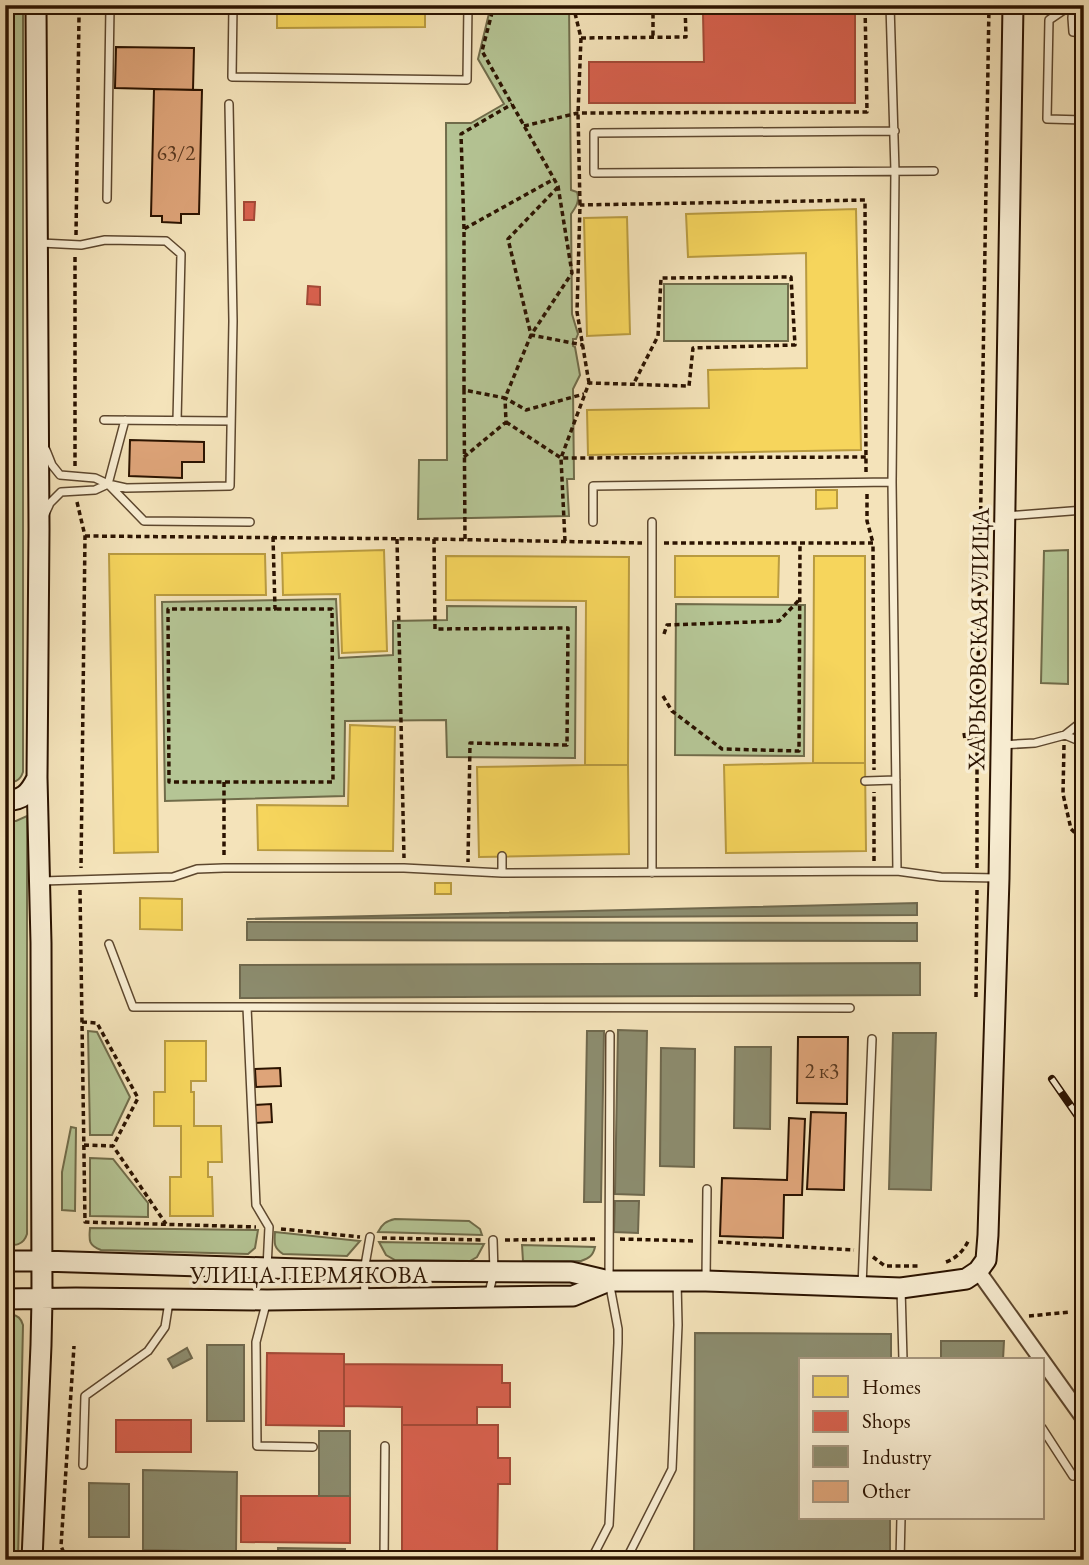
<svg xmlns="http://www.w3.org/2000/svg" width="1089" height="1565" font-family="'EB Garamond',serif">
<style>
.green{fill:#b5c595;stroke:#706c4a;stroke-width:2}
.homes{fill:#f6d55c;stroke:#b99b40;stroke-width:2}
.shops{fill:#d6604d;stroke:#a34936;stroke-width:2}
.industry{fill:#8c8c6e;stroke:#6f684d;stroke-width:2}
.building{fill:#dea479;stroke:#2b1300;stroke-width:2}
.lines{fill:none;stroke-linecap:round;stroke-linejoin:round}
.lane-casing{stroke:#5d472e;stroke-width:10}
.street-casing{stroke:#5d472e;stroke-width:18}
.secondary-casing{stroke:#2b1300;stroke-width:23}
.path{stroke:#2b1300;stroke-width:3.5;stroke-dasharray:5 3.5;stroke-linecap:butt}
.lane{stroke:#f8edd2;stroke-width:7}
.street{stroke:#f8edd2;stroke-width:14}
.secondary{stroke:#f8edd2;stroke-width:19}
.rail-casing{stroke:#2b1300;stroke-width:8}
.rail{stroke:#f8edd2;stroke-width:5;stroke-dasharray:16;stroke-linecap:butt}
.labels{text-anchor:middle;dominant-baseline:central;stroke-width:7;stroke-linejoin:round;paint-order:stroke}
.number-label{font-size:21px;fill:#58371e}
.street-label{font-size:24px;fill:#2b1300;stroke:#f8edd2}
</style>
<rect width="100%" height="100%" fill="#f4e3ba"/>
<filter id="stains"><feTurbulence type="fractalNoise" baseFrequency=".00286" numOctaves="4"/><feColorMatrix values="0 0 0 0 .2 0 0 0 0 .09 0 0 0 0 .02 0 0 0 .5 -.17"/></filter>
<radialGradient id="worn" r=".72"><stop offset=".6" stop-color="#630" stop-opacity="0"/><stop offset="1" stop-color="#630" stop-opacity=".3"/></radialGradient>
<path class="green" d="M 5,5 L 23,5 L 23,772 C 20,781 14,784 5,780 Z
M 491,5 L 569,5 L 571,190 L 577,192 C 580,201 576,207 571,214 L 572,314 L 578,334 L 576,339 L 573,339 L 573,346 L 575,347 L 580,375 L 573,389 L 574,479 L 567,479 L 569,516 L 418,519 L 419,460 L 447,460 L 446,123 L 471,123 L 504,104 L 478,59 Z
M 664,284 L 788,284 L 788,341 L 664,341 Z
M 1068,550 L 1068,684 L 1041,683 L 1044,551 Z
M 336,599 L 339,658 L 393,655 L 393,621 L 447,620 L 447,606 L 576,607 L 575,758 L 447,757 L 446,720 L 345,721 L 344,796 L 165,801 L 162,602 Z
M 676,604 L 805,605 L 804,756 L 675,755 Z
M 27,816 L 27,1234 C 24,1244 14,1249 5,1240 L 5,821 L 16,821 Z
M 88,1031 L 97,1032 L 130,1097 L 112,1135 L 90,1135 Z
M 71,1127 L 76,1128 L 75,1211 L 62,1210 L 62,1172 Z
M 90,1158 L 113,1159 L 148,1203 L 148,1217 L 90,1216 Z
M 395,1219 L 469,1221 L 480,1229 L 482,1235 L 378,1232 C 382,1224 386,1221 395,1219 Z
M 90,1228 L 258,1230 L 255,1248 L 248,1254 L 101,1250 C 88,1245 89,1240 90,1228 Z
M 275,1232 L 360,1241 L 347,1256 L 283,1254 C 274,1248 274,1244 275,1232 Z
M 379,1242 L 484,1244 L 477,1257 L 470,1261 L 395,1260 L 386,1255 Z
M 522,1245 L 595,1247 C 593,1256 589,1258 581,1261 L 523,1261 Z
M 11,1314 C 18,1316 21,1318 23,1325 L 18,1560 L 5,1560 L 5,1316 Z"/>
<path class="homes" d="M 277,5 L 425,5 L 425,27 L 277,28 Z
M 856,209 L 861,450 L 588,455 L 587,410 L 709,408 L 708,370 L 807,368 L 806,253 L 688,257 L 686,214 Z
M 627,217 L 630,334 L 587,336 L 584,218 Z
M 816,490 L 837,490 L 837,508 L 816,509 Z
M 384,550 L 387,651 L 342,653 L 340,594 L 283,595 L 282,553 Z
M 384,550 L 387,651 L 342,653 L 340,594 L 283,595 L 282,553 Z
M 109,554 L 265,554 L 266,595 L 155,595 L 158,852 L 114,853 Z
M 109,554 L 265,554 L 266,595 L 155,595 L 158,852 L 114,853 Z
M 446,556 L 629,557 L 628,765 L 585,765 L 586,601 L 446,600 Z
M 675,556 L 779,556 L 778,597 L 675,597 Z
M 814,556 L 865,556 L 865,763 L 813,763 Z
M 350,725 L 395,727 L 393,851 L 258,850 L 257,805 L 348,806 Z
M 350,725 L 395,727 L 393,851 L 258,850 L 257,805 L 348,806 Z
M 813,763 L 865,763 L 866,851 L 726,853 L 724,765 Z
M 585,765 L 628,765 L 629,854 L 479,857 L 477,767 Z
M 435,883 L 451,883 L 451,894 L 435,894 Z
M 140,898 L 182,899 L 182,930 L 140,929 Z
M 165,1041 L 206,1041 L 206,1081 L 191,1081 L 191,1092 L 194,1092 L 194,1126 L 221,1126 L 222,1162 L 208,1162 L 208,1177 L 212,1177 L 213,1216 L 170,1216 L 170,1177 L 181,1177 L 181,1126 L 154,1126 L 154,1092 L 165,1092 Z"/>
<path class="shops" d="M 805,5 L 855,5 L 855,103 L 589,103 L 589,62 L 704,62 L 703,13 L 805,13 Z
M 244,202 L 255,202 L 254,220 L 244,220 Z
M 308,286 L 320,287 L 320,305 L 307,304 Z
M 1075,480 L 1084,480 L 1084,501 L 1076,501 Z
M 267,1353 L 344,1354 L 344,1426 L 266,1425 Z
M 344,1364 L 502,1365 L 502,1383 L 510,1383 L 510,1407 L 477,1407 L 477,1425 L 402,1425 L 402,1407 L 344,1406 Z
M 116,1420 L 191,1420 L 191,1452 L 116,1452 Z
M 402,1425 L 498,1425 L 498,1458 L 510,1458 L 510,1484 L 498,1484 L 497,1560 L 402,1560 Z
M 241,1496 L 350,1496 L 350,1543 L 241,1542 Z"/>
<path class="industry" d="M 1075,158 L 1084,158 L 1084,281 L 1078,281 Z
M 917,903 L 917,915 L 247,919 Z
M 247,922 L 917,923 L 917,941 L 247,940 Z
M 920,963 L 920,995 L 240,998 L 240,965 Z
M 618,1030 L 647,1031 L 644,1195 L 615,1194 Z
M 587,1031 L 604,1031 L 601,1202 L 584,1202 Z
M 893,1033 L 936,1033 L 931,1190 L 889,1189 Z
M 735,1047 L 771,1047 L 770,1129 L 734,1128 Z
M 661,1048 L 695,1049 L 694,1167 L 660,1166 Z
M 615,1201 L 639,1201 L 638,1233 L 614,1232 Z
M 695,1333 L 891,1334 L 891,1360 L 800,1360 L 800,1518 L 890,1518 L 890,1560 L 694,1560 Z
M 941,1341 L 1004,1341 L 1003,1360 L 941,1360 Z
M 207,1345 L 244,1345 L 244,1421 L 207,1421 Z
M 187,1348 L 192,1358 L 173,1368 L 168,1359 Z
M 319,1431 L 350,1431 L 350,1496 L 319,1496 Z
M 143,1470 L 237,1472 L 236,1552 L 143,1550 Z
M 89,1483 L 129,1484 L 129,1537 L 89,1537 Z
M 278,1548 L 345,1549 L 345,1560 L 278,1560 Z"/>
<path class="building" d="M 116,47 L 194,48 L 193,90 L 115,88 Z
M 154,89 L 202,90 L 199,214 L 181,214 L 181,223 L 162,222 L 162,216 L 151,216 Z
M 130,440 L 204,442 L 204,462 L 182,462 L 182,478 L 129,476 Z
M 798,1037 L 848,1037 L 847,1104 L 797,1103 Z
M 280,1068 L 281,1086 L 256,1087 L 255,1069 Z
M 271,1104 L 272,1122 L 255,1123 L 255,1105 Z
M 811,1112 L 846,1113 L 844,1190 L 807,1189 Z
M 789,1118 L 805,1119 L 802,1195 L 784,1195 L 783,1238 L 720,1236 L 722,1178 L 787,1180 Z"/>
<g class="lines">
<g class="lane-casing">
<path id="lane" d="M 53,5 L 183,10
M 233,5 L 232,77 L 467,80 L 468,5
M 890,5 L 895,171 L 892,482
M 1071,5 L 1049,20 L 1047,119 L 1084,120
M 1073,5 L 1072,18 L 1073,32 L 1084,33
M 895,131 L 594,133 L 594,173 L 934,171
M 107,199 L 110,7
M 41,243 L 81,245 L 105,240 L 166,241 L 181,254 L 177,421
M 104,420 L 231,421
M 46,450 L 52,465 L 60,475 L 95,478 L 108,484 L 126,488 L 230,486 L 233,321 L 229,104
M 108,484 L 125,420
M 109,485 L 144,521 L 250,522
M 45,514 L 50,503 L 61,492 L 95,490 L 108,484
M 1006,516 L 1084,510
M 593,522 L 593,486 L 892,482 L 897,871
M 1065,735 L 1084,743
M 1001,745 L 1035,743 L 1065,735 L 1084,720
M 865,781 L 896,780
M 502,856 L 502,873
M 652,873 L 652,522
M 42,881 L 173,877 L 197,869 L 224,868 L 404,868 L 502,873 L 897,871 L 941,877 L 998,878
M 109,944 L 133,1007 L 247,1007 L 256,1205 L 269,1227 L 267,1268
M 247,1007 L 850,1008
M 706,1280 L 707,1189
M 862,1286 L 872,1039
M 901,1288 L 903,1360
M 365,1296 L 364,1271 L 370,1237
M 488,1297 L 494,1272 L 493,1240
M 267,1300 L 256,1342 L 257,1446 L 313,1447
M 1084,1308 L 1080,1311 L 1084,1316
M 1042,1428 L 1073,1476 L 1084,1469
M 83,1465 L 85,1396 L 148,1351 L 165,1327 L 169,1302
M 384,1560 L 385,1446
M 591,1560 L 609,1525 L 618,1343 L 618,1329 L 609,1281 L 610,1035
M 626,1560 L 672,1469 L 678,1325 L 677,1281
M 900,1560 L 901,1518"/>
</g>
<g class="street-casing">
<path id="street" d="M 978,1271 L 1084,1419"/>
</g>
<g class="secondary-casing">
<path id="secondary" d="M 5,801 C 23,800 29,794 37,778
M 5,1261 L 42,1261 L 364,1271 L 571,1272 L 609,1281 L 706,1281 L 901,1288 L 966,1279 L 978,1271 L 986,1260 L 988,1235 L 999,878 L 1013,5
M 5,1299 L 76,1298 L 267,1300 L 573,1296 L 609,1281
M 32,1560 L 41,1345 L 42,1299 L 41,943 L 37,778 L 39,529 L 36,5"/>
</g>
<path class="path" d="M 573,5 L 581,38 L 578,113 L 580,205
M 653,5 L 653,37
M 581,38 L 686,37 L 685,5
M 524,126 L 578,113 L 867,112 L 865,5
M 558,187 L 508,239 L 531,335 L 583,345
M 464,229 L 461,134 L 512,104
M 76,235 L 79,16
M 589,383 L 577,312 L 580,205 L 865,200 L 866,472
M 464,390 L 464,229 L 554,179
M 506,422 L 561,458 L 866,457
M 464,457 L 506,422 L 505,398 L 526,410 L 584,394
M 75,466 L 75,257
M 867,494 L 867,521 L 873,543
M 77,502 L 85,536 L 81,868
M 85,536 L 434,539 L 642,543
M 273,537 L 275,609 L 168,609 L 169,782 L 333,782 L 332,609 L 275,609
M 397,539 L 404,858
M 434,539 L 435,629 L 568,628 L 567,745 L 470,743 L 468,862
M 465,539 L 464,390 L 505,398 L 531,335 L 572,273 L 558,186 L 482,51 L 494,5
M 565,541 L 561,458 L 589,383 C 623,384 656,385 689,386 L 693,348 L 795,345 L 791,277 L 661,278 L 658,336 L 633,385
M 664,543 L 873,543 L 874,770
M 664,634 L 667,625 L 779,621 L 800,599
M 663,696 L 672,711 L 722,749 L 799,751 L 800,543
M 964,733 L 965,739 L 974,739 L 975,733 L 977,733
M 1064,745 L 1063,794 L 1071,829 L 1084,842
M 224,782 L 224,857
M 874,861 L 874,792
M 977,868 L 977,733 L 989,5
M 80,890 L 85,1222 L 256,1227
M 976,997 L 977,889
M 82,1022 L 97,1023 L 138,1098 L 113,1146
M 84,1145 L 113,1146 L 166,1224
M 281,1229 L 360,1237
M 382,1238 L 483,1240
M 620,1239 L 696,1241
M 505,1240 L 598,1239
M 718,1242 L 854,1250
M 873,1257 L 885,1266 L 918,1266
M 946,1262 C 957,1258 965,1249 969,1239
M 1029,1316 L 1070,1312
M 67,1560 L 61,1546 L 74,1346"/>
<use href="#lane" class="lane"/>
<use href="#street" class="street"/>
<use href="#secondary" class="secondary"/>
<g class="rail-casing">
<path id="rail" d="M 1052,1079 L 1084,1125"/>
</g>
<use href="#rail" class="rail"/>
</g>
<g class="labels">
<g class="number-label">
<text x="176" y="152">63/2</text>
<text x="822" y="1070">2 к3</text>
</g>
<g class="street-label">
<text transform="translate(978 639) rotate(-89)">ХАРЬКОВСКАЯ УЛИЦА</text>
<text x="309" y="1274">УЛИЦА ПЕРМЯКОВА</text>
</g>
</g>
<rect width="1089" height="1565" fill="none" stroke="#f4e3ba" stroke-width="28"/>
<rect x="7" y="7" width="1075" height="1551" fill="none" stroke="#2b1300" stroke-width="3.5"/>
<rect x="14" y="14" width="1061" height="1537" fill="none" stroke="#2b1300" stroke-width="2"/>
<rect x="799" y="1358" width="245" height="161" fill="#f8edd2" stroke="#a6967e" stroke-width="2"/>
<rect x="813" y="1376" width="35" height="21" fill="#f6d55c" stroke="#a6967e" stroke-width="2"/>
<text x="862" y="1394" font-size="21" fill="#2b1300">Homes</text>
<rect x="813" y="1411" width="35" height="21" fill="#d6604d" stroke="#a6967e" stroke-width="2"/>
<text x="862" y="1428" font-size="21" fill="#2b1300">Shops</text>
<rect x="813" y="1446" width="35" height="21" fill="#8c8c6e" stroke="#a6967e" stroke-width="2"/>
<text x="862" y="1464" font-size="21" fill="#2b1300">Industry</text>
<rect x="813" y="1481" width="35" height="21" fill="#dea479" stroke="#a6967e" stroke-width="2"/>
<text x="862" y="1498" font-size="21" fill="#2b1300">Other</text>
<rect width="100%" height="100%" filter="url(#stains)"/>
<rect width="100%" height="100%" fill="url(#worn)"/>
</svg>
